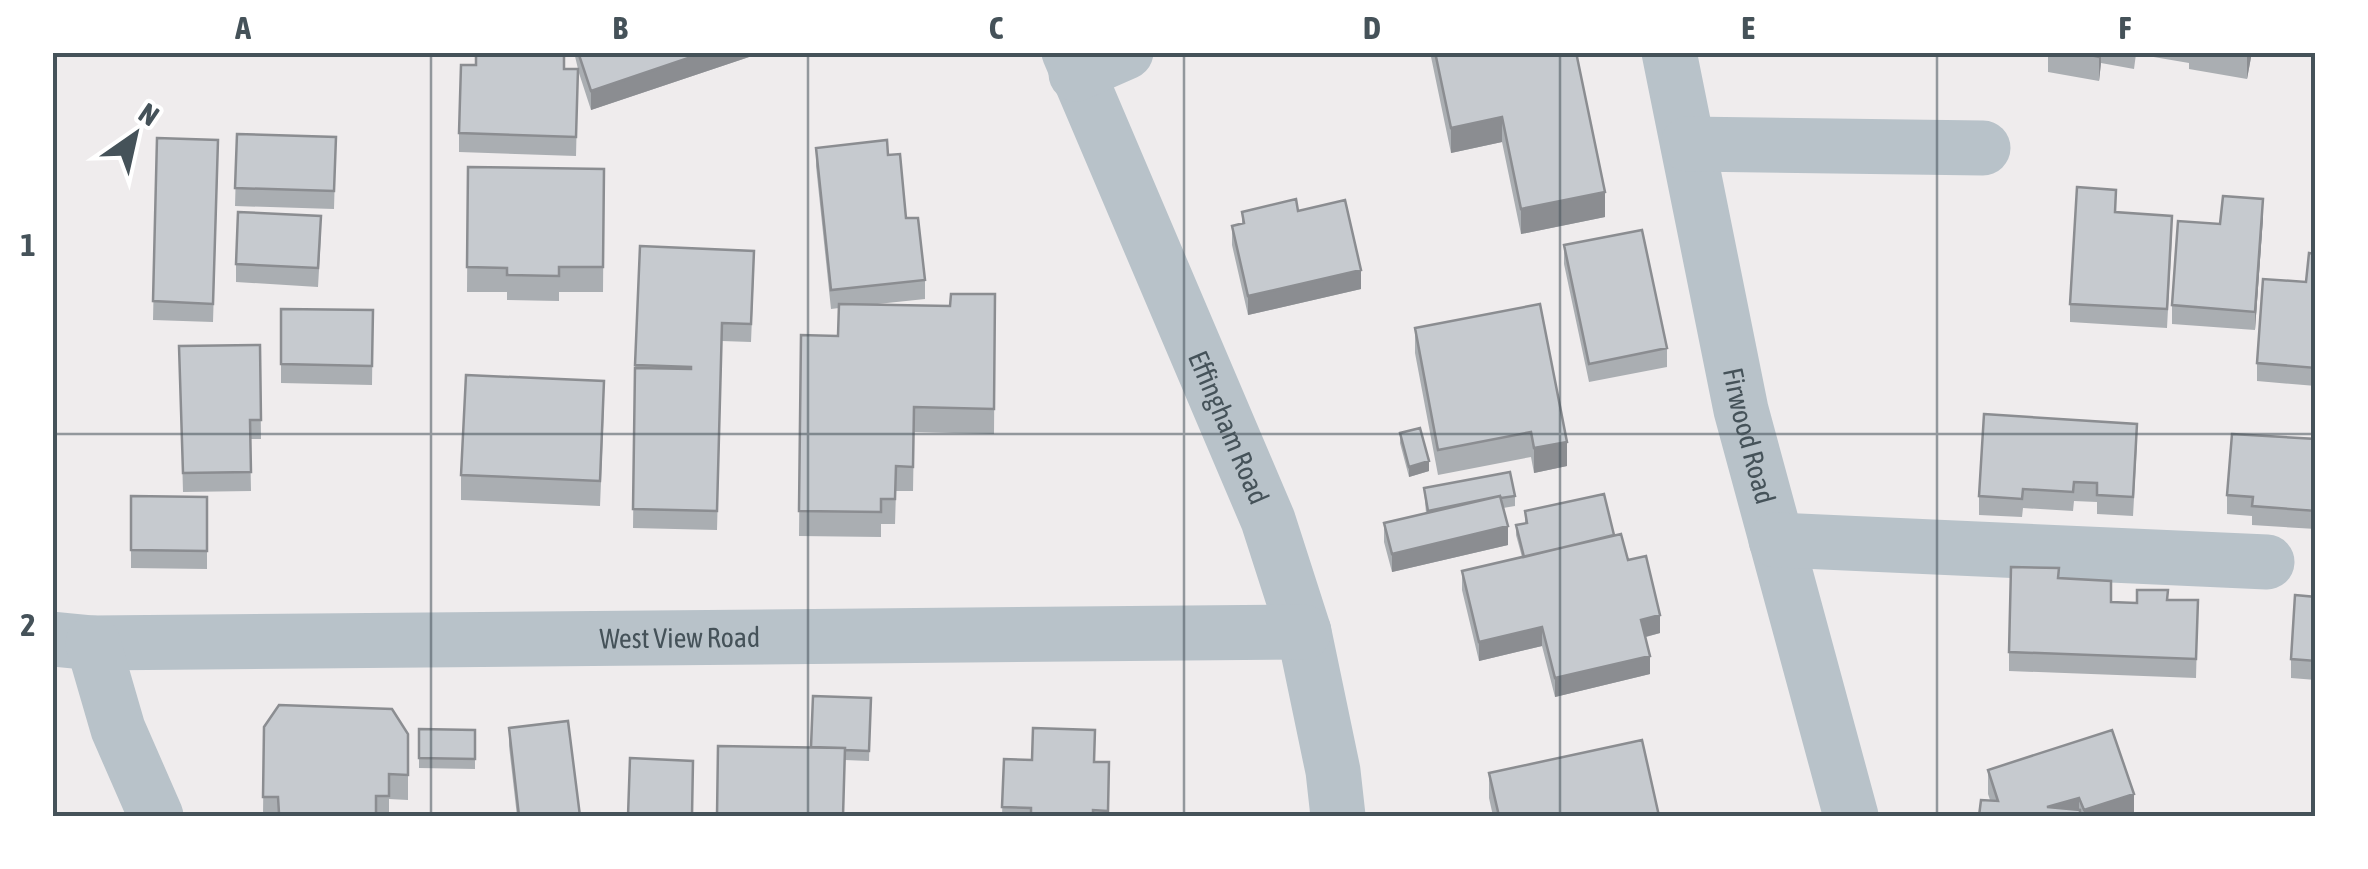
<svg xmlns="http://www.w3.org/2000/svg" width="2368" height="869" font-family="'Asap Condensed',sans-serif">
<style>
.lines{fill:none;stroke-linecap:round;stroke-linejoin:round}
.minor{stroke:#b8c2c9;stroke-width:55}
.wall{fill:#aaaeb2}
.shaded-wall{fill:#8b8d91}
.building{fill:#c6cacf;stroke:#8b8d91;stroke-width:2.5}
.grid{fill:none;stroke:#455259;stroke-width:2.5;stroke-opacity:0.55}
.labels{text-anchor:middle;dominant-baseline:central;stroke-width:8;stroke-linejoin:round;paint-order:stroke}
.street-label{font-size:28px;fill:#455259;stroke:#fff}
.neatline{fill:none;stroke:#455259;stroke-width:4}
.grid-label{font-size:32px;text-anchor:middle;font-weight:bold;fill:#455259}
</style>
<rect width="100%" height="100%" fill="#efeced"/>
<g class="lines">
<g class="minor">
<path id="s1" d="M 1069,52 L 1268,520 L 1304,632 L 1333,771 L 1338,816"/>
<path id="s2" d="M 1669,52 L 1741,410 L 1851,816"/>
<path d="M 1076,74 L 1126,52"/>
<path d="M 1688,144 L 1983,148"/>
<path d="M 1776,540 L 2267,562"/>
<path id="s3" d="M 52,639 L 93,643 L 1304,632"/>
<path d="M 93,643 L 118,729 L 156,816"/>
</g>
</g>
<path class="wall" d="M 476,52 L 565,52 L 564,69 L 578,69 L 574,52 L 755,52 L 755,55 L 591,110 L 578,70 L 576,156 L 459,152 L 459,133 L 476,65 Z
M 1430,52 L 1576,52 L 1605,217 L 1521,234 L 1502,142 L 1451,153 Z
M 2048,52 L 2252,52 L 2247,79 L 2189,69 L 2189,63 L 2136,54 L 2134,69 L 2101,63 L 2099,81 L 2048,72 Z
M 237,134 L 336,137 L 334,209 L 235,206 Z
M 157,138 L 218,159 L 213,322 L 153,320 Z
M 816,148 L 888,155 L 925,280 L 925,299 L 868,305 L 950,306 L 995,294 L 994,434 L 914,432 L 913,491 L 896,491 L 895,524 L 881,524 L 881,537 L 799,536 L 801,335 L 838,336 L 839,308 L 831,309 L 816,166 Z
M 468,167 L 604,169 L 603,292 L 559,292 L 559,301 L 507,300 L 507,292 L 467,292 Z
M 1298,211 L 1361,289 L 1248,315 L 1232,245 L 1232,226 L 1242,224 L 1242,212 Z
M 2116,212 L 2172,234 L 2167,328 L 2070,322 L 2070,304 Z
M 2263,218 L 2255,330 L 2172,324 L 2172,305 L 2220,224 Z
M 321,235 L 318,287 L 236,282 L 236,264 Z
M 1564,245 L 1667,348 L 1667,367 L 1589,382 L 1564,264 Z
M 640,246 L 754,269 L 751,342 L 722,341 L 717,530 L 633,528 L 635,368 Z
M 2316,254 L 2316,386 L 2257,381 L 2257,363 L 2306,282 Z
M 1540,304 L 1567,466 L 1534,473 L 1531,457 L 1438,475 L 1415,353 L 1415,328 Z
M 281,309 L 373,310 L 372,385 L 281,383 Z
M 260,345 L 261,439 L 250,439 L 251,491 L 183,492 L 179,346 Z
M 604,406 L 600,506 L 461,500 L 461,475 Z
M 1400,433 L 1429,471 L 1409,477 L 1400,443 Z
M 2316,439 L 2316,529 L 2252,525 L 2252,516 L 2227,514 L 2227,495 Z
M 2137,443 L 2133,516 L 2097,514 L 2097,502 L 2074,501 L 2073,511 L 2023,508 L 2022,517 L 1979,515 L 1979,496 Z
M 1424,488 L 1515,496 L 1515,506 L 1503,508 L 1508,545 L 1392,572 L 1384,542 L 1384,523 L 1426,513 Z
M 131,496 L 207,497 L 207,569 L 131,568 Z
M 1525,511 L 1614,535 L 1628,560 L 1660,633 L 1646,637 L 1650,674 L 1555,697 L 1542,646 L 1479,661 L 1462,590 L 1462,571 L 1522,557 L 1516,535 L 1516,525 L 1525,523 Z
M 2059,579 L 2111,602 L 2137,603 L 2168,600 L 2198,600 L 2196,678 L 2009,671 L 2009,652 Z
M 2316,597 L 2316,680 L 2291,678 L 2291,659 Z
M 871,698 L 869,761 L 845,760 L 811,747 Z
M 264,727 L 408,734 L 408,800 L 389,799 L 389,816 L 263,816 Z
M 509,728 L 580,816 L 517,816 L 509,746 Z
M 419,729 L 475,730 L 475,769 L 419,768 Z
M 1004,759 L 1109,762 L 1108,816 L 1002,816 Z
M 1988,770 L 2134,816 L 1979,816 L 1990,800 L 1988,794 Z
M 1489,773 L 1659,816 L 1493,816 L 1489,798 Z"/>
<path class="shaded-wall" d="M 706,52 L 755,52 L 755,55 L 591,110 L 591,91 Z
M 2099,52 L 2101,52 L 2101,63 L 2099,81 Z
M 2247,52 L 2252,52 L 2247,79 Z
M 1502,117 L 1502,142 L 1451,153 L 1451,128 Z
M 1605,192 L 1605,217 L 1521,234 L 1521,209 Z
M 2263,199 L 2263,218 L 2255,330 L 2255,312 Z
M 1361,270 L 1361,289 L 1248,315 L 1248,296 Z
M 1567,442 L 1567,466 L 1534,473 L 1534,448 Z
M 1429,461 L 1429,471 L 1409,477 L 1409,467 Z
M 1508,526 L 1508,545 L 1392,572 L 1392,554 Z
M 1660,615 L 1660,633 L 1641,638 L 1641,620 Z
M 1542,627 L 1542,646 L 1479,661 L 1479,642 Z
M 1650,656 L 1650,674 L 1555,697 L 1555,678 Z
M 2134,794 L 2134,816 L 2084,816 L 2084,810 Z
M 2079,798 L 2079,816 L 2047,807 Z"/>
<path class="building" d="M 476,52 L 564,52 L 564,69 L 578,69 L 576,137 L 459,133 L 461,65 L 476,65 Z
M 578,52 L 706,52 L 591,91 Z
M 1435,52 L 1576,52 L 1605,192 L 1521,209 L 1502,117 L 1451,128 Z
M 2077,52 L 2099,52 L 2099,57 Z
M 237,134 L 336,137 L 334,191 L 235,188 Z
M 157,138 L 218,140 L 213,304 L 153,301 Z
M 887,140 L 888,155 L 900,154 L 906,218 L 918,218 L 925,280 L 831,290 L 816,148 Z
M 468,167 L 604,169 L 603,267 L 559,267 L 559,276 L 507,275 L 507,268 L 467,267 Z
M 2077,187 L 2116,190 L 2115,212 L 2172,216 L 2167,309 L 2070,304 Z
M 2223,196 L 2263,199 L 2255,312 L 2172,305 L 2178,221 L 2220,224 Z
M 1296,199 L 1298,211 L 1345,200 L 1361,270 L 1248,296 L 1232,226 L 1244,223 L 1242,212 Z
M 238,212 L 321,216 L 318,268 L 236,264 Z
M 1642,230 L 1667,348 L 1589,364 L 1564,245 Z
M 640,246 L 754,251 L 751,324 L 722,323 L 717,511 L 633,509 L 635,368 L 691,369 L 691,367 L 635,365 Z
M 2309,253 L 2316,254 L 2316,368 L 2257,363 L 2263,279 L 2306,282 Z
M 951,294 L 995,294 L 994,409 L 914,407 L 913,467 L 896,466 L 895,499 L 881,499 L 881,512 L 799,511 L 801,335 L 838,336 L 839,304 L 950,306 Z
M 1540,304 L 1567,442 L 1534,448 L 1531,432 L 1438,450 L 1415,328 Z
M 281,309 L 373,310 L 372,366 L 281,364 Z
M 260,345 L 261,420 L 250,420 L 251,472 L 183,473 L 179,346 Z
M 466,375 L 604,381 L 600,481 L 461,475 Z
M 1984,414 L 2137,424 L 2133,497 L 2097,495 L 2097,483 L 2074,482 L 2073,492 L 2023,489 L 2022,499 L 1979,496 Z
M 1420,428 L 1429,461 L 1409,467 L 1400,433 Z
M 2232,434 L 2316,439 L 2316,511 L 2252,506 L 2253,497 L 2227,495 Z
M 1510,472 L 1515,496 L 1501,498 L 1500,496 L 1428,511 L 1424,488 Z
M 1604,494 L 1614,535 L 1524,557 L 1516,525 L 1527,523 L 1525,511 Z
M 131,496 L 207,497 L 207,551 L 131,550 Z
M 1500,496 L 1508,526 L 1392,554 L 1384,523 Z
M 1621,534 L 1628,560 L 1646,556 L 1660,615 L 1641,620 L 1650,656 L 1555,678 L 1542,627 L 1479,642 L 1462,571 Z
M 2011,567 L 2059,568 L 2058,578 L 2111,581 L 2111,602 L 2137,603 L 2137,590 L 2168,590 L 2167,600 L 2198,600 L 2196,659 L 2009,652 Z
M 2295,595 L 2316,597 L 2316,661 L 2291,659 Z
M 813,696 L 871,698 L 869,751 L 845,750 L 845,748 L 811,747 Z
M 279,705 L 392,709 L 408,734 L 408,775 L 389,774 L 389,796 L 376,796 L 376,816 L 308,816 L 308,814 L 279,813 L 278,797 L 263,797 L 264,727 Z
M 568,721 L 580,816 L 519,816 L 509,728 Z
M 1033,728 L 1095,730 L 1094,762 L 1109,762 L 1108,811 L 1093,810 L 1093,816 L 1031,816 L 1031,808 L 1002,807 L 1004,759 L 1032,760 Z
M 419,729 L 475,730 L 475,759 L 419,758 Z
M 2112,730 L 2134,794 L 2084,810 L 2079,798 L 2047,807 L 2080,810 L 2080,816 L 1979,816 L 1981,800 L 1998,801 L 1988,770 Z
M 1642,740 L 1659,816 L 1499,816 L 1489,773 Z
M 718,746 L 845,748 L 843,816 L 717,816 Z
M 630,758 L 693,761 L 692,816 L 628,816 Z"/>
<path class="grid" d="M 431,52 L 431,816M 808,52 L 808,816M 1184,52 L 1184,816M 1560,52 L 1560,816M 1937,52 L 1937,816M 52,434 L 2316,434"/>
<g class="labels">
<g class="street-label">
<text stroke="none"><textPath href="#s1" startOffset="408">Effingham Road</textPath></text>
<text stroke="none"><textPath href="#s2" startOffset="392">Firwood Road</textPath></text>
<text stroke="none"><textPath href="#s3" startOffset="628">West View Road</textPath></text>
</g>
</g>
<rect width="2368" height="869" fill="none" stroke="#ffffff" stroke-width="110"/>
<g transform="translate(135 135) rotate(34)" stroke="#ffffff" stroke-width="8" paint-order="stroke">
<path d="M0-8L18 38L0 25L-18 38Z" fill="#455259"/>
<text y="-15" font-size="28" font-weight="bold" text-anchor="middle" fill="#455259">N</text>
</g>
<rect x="55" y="55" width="2258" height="759" class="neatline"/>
<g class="grid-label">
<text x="243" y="39">A</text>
<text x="620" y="39">B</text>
<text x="996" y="39">C</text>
<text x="1372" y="39">D</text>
<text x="1748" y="39">E</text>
<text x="2125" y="39">F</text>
<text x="28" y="256">1</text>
<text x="28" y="636">2</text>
</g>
</svg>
